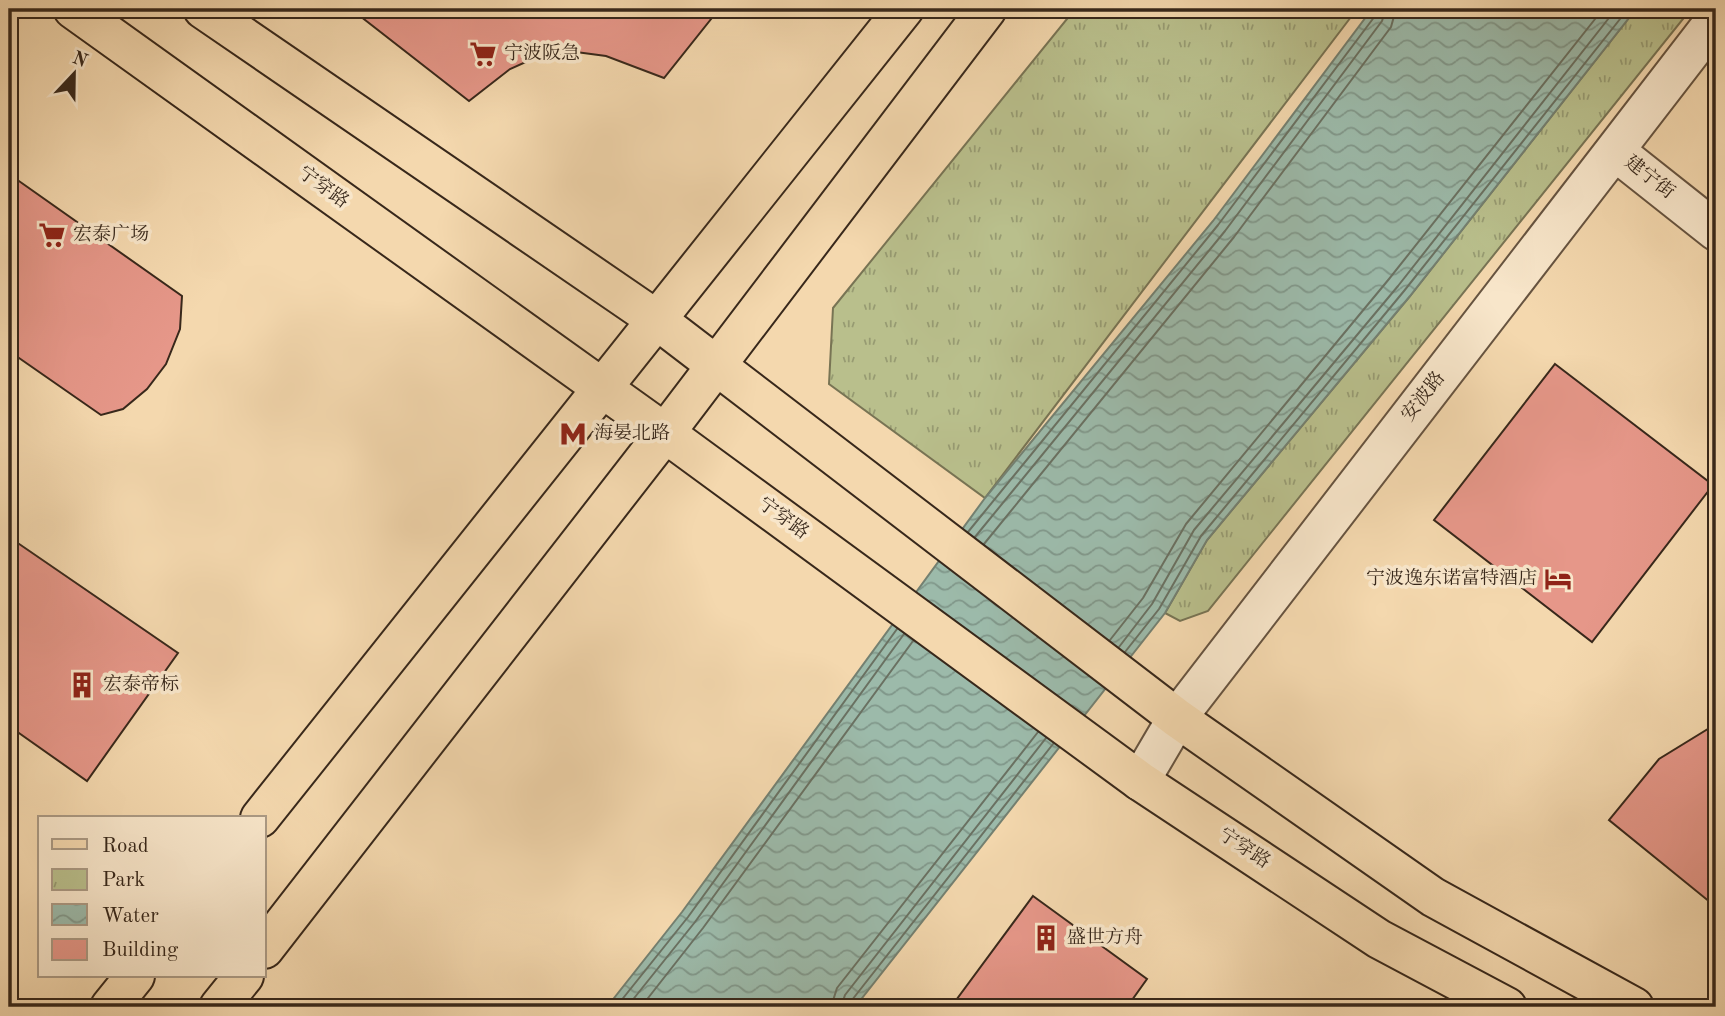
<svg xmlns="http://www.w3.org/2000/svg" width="1725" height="1016" font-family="'Old Standard TT','Noto Serif SC',serif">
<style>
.park{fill:url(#park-tufts);stroke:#787454;stroke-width:2}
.water{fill:url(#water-waves);stroke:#748071;stroke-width:2}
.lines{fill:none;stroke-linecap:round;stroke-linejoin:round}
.shore{stroke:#6a7162;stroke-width:2}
.building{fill:#e69789;stroke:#38281b;stroke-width:2}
.minor-casing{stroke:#675440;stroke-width:42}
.major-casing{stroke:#38281b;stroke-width:42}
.minor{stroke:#f8e6ca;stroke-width:38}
.major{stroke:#f4d8ae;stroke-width:38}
.labels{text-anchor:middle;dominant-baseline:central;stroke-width:7;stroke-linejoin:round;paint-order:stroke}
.poi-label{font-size:19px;fill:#38281b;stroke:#f8e6ca;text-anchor:start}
.street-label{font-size:19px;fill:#38281b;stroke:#f8e6ca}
</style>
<defs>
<pattern id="park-tufts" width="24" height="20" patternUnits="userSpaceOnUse" patternTransform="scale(1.75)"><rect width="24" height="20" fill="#b9bf8c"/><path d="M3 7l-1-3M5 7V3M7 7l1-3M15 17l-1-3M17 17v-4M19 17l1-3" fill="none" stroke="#979b72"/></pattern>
<pattern id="water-waves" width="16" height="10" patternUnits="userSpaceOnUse" patternTransform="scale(1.75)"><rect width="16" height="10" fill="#9cbaaa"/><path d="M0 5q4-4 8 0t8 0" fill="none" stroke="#80978a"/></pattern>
</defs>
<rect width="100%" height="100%" fill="#f4d8ae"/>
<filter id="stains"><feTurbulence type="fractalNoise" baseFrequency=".00286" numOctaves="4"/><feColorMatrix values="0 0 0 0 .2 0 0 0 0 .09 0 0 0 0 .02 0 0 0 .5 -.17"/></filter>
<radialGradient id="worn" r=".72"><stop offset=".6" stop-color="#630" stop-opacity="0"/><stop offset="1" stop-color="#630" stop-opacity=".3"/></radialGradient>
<path class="park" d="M 1075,9 L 1357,9 L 985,498 L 829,384 L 833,308 Z
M 1636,9 L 1691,9 L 1208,611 L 1180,621 L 1165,613 L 1207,540 L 1410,296 Z"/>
<path class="water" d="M 1372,9 L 1636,9 L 1410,296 L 1207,540 L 1165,613 L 855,1007 L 607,1007 L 682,912 L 985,498 L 1213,221 Z"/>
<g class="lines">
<path class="shore" d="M 968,532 L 1218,225 L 1375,16 L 1377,9
M 975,537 L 1225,231 L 1382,21 L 1386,9
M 984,544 L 1234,237 L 1391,27 L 1396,9
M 1110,640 L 1143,598 L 1186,524 L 1389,279 L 1603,9
M 1119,647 L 1152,604 L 1194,530 L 1398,286 L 1616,9
M 1125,652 L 1159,609 L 1201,536 L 1404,291 L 1628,9
M 616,1007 L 688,917 L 897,629
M 627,1007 L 695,922 L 904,634
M 641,1007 L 703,928 L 913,641
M 831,1007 L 837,988 L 1038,732
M 841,1007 L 845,995 L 1046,738
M 850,1007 L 852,1000 L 1053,744"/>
</g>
<path class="building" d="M 351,9 L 719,9 L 664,78 L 606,56 L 576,52 L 539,56 L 510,69 L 469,101 Z
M 9,174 L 182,296 L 180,329 L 166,364 L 147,389 L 123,409 L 101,415 L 9,351 Z
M 1555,364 L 1713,485 L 1592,642 L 1434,520 Z
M 9,537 L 178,653 L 87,781 L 9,726 Z
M 1716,724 L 1716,907 L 1609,820 L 1659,759 Z
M 1033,896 L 1147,979 L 1127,1007 L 951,1007 Z"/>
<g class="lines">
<g class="minor-casing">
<path id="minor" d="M 1615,151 L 1716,231
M 1140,781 L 1177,718 L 1716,19"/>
</g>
<g class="major-casing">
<path id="major" d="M 73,9 L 665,433 L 1140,781 L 1379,939 L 1507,1007
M 203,9 L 657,320 L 1177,718 L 1433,897 L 1634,1007
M 260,818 L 904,9
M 264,949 L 665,433 L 987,9
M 110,1007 L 135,976
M 219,1007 L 244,976"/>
</g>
<use href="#minor" class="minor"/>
<use href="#major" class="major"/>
</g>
<defs>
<g id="supermarket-bare" transform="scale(2.1)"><path d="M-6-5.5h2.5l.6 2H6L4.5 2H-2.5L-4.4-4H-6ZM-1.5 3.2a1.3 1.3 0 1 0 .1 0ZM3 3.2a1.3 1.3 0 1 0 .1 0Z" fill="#8f2418" stroke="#f8e6ca" stroke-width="2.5" paint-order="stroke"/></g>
<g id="metro-bare" transform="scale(2.1)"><path d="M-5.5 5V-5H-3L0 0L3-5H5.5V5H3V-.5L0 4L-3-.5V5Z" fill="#8f2418" stroke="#f8e6ca" stroke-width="2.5" paint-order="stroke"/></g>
<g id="hotel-bare" transform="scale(2.1)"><path d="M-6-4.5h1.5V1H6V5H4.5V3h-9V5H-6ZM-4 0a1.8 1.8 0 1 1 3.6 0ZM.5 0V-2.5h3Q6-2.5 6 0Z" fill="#8f2418" stroke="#f8e6ca" stroke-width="2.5" paint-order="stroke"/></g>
<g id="building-bare" transform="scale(2.1)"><path d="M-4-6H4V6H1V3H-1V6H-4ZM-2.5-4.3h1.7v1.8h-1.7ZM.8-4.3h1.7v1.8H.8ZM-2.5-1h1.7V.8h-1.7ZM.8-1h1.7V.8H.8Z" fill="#8f2418" stroke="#f8e6ca" stroke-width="2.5" paint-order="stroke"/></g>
</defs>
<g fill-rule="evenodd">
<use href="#supermarket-bare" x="483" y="54"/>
<use href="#supermarket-bare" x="52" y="235"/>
<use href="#metro-bare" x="573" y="434"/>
<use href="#hotel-bare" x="1558" y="579"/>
<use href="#building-bare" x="82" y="685"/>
<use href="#building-bare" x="1046" y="938"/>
</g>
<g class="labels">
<g class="poi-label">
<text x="504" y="54">宁波阪急</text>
<text x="73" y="235">宏泰广场</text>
<text x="594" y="434">海晏北路</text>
<text x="1537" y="579" text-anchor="end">宁波逸东诺富特酒店</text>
<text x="103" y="685">宏泰帝标</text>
<text x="1067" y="938">盛世方舟</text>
</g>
<g class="street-label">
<text transform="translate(1649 178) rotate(38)">建宁街</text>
<text transform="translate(323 188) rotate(36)">宁穿路</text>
<text transform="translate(1424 397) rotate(-52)">安波路</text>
<text transform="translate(783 519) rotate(36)">宁穿路</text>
<text transform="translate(1244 849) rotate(33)">宁穿路</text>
</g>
</g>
<rect width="1725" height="1016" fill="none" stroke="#f4d8ae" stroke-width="35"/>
<rect x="10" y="10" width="1704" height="995" fill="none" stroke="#38281b" stroke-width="3.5"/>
<rect x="18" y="18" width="1690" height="981" fill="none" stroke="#38281b" stroke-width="2"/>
<rect x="38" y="816" width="228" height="161" fill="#f8e6ca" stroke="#ab9a84" stroke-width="2"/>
<rect x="52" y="839" width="35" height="10" fill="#f4d8ae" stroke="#ab9a84" stroke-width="2"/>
<text x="102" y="852" font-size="21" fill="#38281b">Road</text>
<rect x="52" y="869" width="35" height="21" fill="url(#park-tufts)" stroke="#ab9a84" stroke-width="2"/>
<text x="102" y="886" font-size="21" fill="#38281b">Park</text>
<rect x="52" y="904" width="35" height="21" fill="url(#water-waves)" stroke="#ab9a84" stroke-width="2"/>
<text x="102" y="922" font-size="21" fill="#38281b">Water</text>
<rect x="52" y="939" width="35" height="21" fill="#e69789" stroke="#ab9a84" stroke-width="2"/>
<text x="102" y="956" font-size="21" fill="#38281b">Building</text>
<g transform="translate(74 74) rotate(22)" stroke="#f8e6ca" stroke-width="5" paint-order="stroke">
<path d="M0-5L12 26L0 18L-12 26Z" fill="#38281b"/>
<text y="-10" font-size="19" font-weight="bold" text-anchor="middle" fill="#38281b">N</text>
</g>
<rect width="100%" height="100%" filter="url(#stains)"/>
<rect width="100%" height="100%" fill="url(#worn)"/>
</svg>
